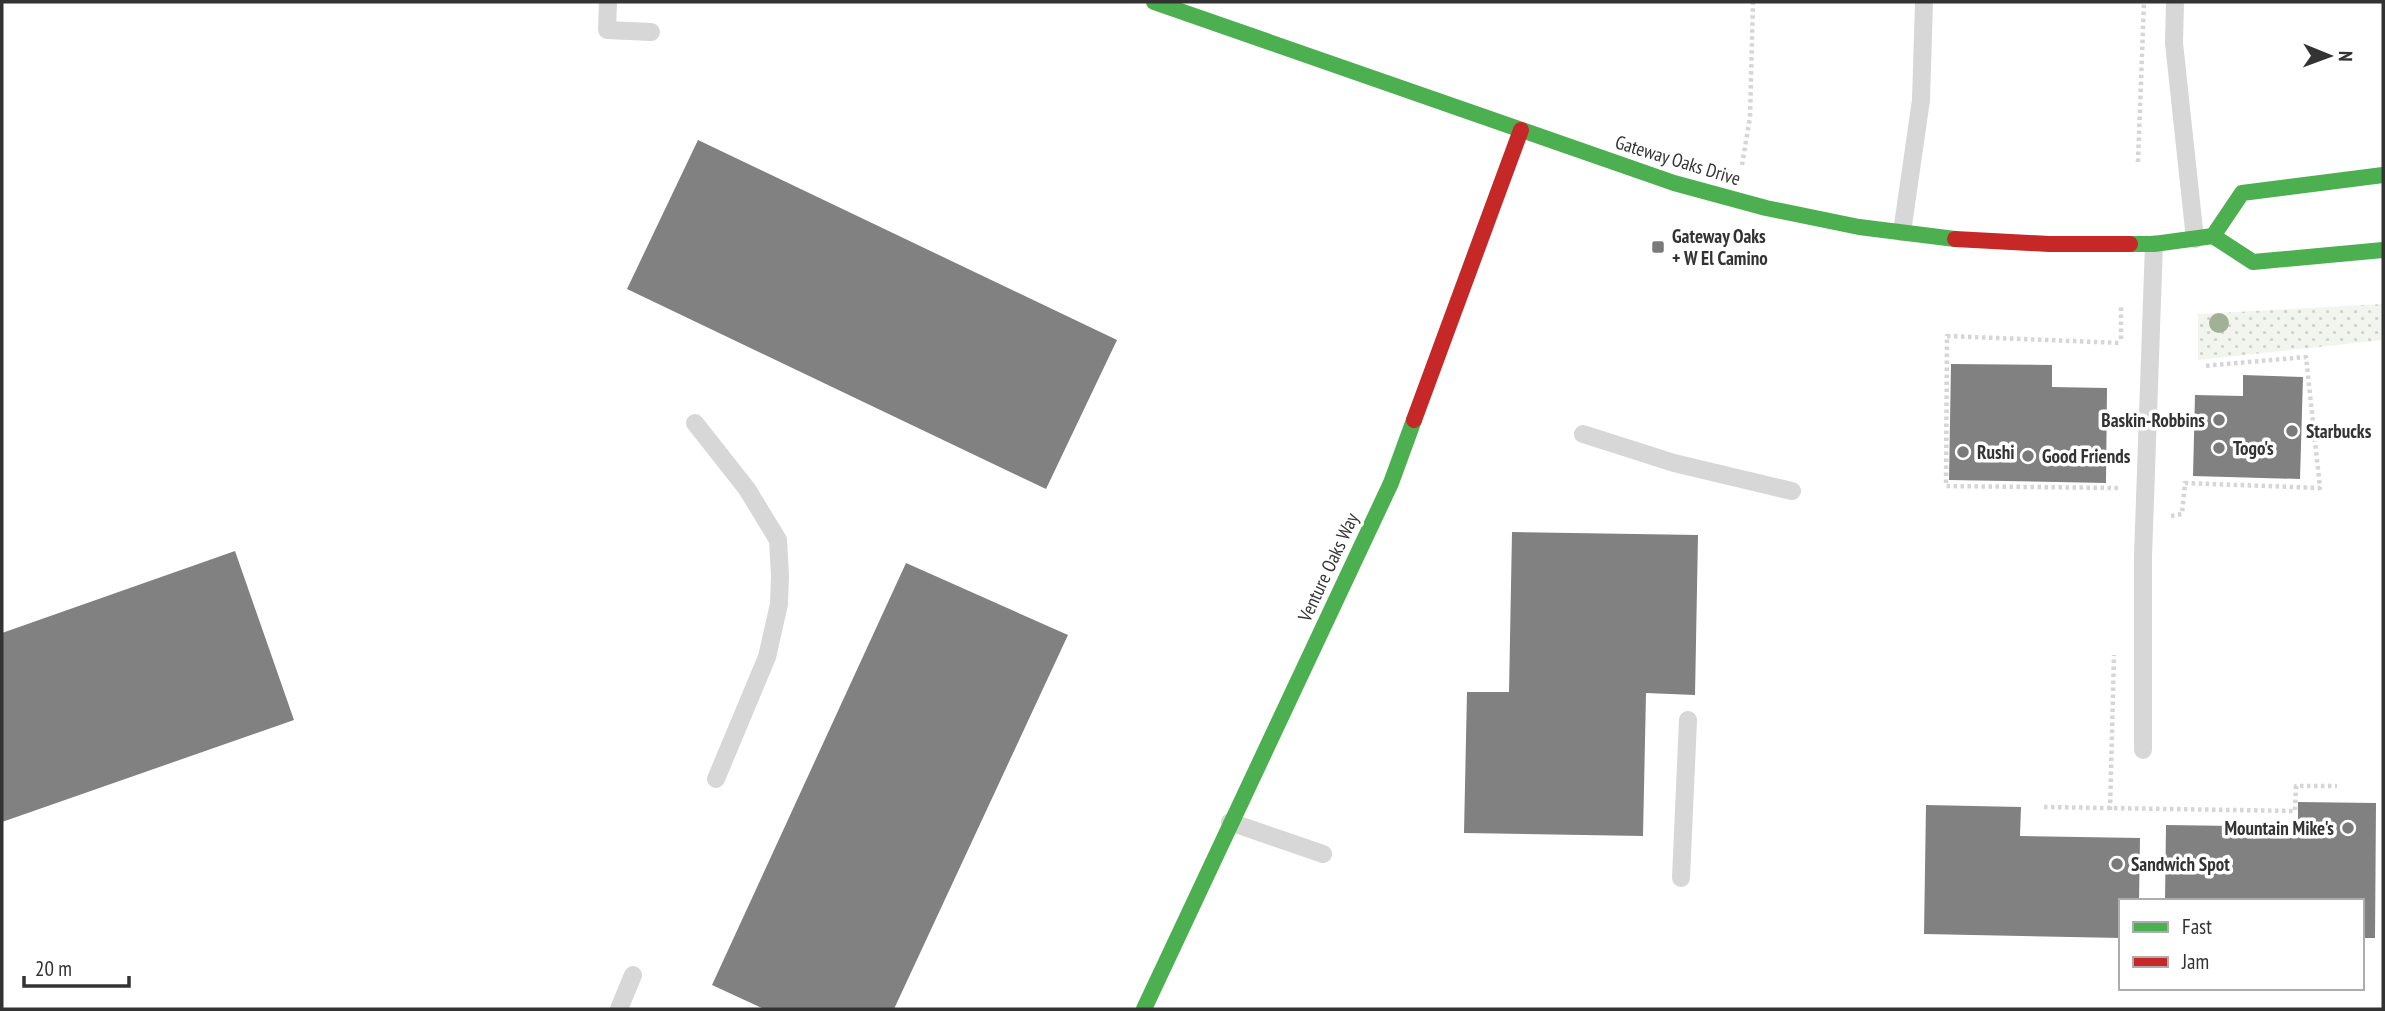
<svg xmlns="http://www.w3.org/2000/svg" width="2385" height="1011" font-family="'PT Sans Narrow',sans-serif">
<style>
.grass{fill:url(#grass-dots)}
.building{fill:#818181}
.lines{fill:none;stroke-linecap:round;stroke-linejoin:round}
.path{stroke:#d6d6d6;stroke-width:4.5;stroke-dasharray:3.5 3.5;stroke-linecap:butt}
.lane{stroke:#d7d7d7;stroke-width:18}
.fast{stroke:#4caf50;stroke-width:16}
.jam{stroke:#c62828;stroke-width:16}
.tree{fill:#a2b095}
.poi-dot{fill:#7a7a7a;stroke:#fff;stroke-width:2.5}
.labels{text-anchor:middle;dominant-baseline:central;stroke-width:7;stroke-linejoin:round;paint-order:stroke}
.street-label{font-size:19px;fill:#333;stroke:#fff}
.poi-label{font-size:19px;font-weight:bold;fill:#333;stroke:#fff;text-anchor:start}
</style>
<defs>
<pattern id="grass-dots" width="8" height="8" patternUnits="userSpaceOnUse" patternTransform="scale(1.75)"><rect width="8" height="8" fill="#f1f5ed"/><path d="M2 2h.1M6 6h.1" fill="none" stroke="#cfd2cc" stroke-width="1.8" stroke-linecap="round"/></pattern>
</defs>
<rect width="100%" height="100%" fill="#fff"/>
<path class="grass" d="M 2383,304 L 2383,340 L 2198,360 L 2198,314 Z"/>
<path class="building" d="M 698,140 L 1117,340 L 1046,489 L 627,289 Z
M 1951,364 L 2052,365 L 2052,387 L 2107,388 L 2106,483 L 1949,480 Z
M 2243,375 L 2303,377 L 2300,479 L 2193,476 L 2195,395 L 2243,396 Z
M 1512,532 L 1698,535 L 1695,695 L 1646,693 L 1643,836 L 1464,833 L 1467,692 L 1509,692 Z
M 235,551 L 294,720 L 2,822 L 2,633 Z
M 906,563 L 1068,635 L 894,1009 L 764,1009 L 712,985 Z
M 2298,802 L 2376,803 L 2375,938 L 2362,938 L 2362,901 L 2165,901 L 2166,825 L 2298,827 Z
M 1926,805 L 2021,807 L 2020,836 L 2140,838 L 2139,901 L 2121,901 L 2121,938 L 1924,934 Z"/>
<g class="lines">
<path class="path" d="M 2138,162 L 2144,2
M 1742,165 L 1750,117 L 1753,2
M 2121,339 L 2121,305
M 2118,488 L 1946,486 L 1947,336 L 2121,343
M 2171,516 L 2182,514 L 2185,483 L 2320,488 L 2306,357 L 2203,366
M 2044,807 L 2295,811 L 2296,786 L 2337,786
M 2110,810 L 2114,655"/>
<path class="lane" d="M 608,2 L 607,30 L 651,32
M 2175,2 L 2174,43 L 2195,239
M 1902,232 L 1921,100 L 1924,2
M 695,423 L 747,489 L 778,540 L 780,576 L 779,604 L 767,657 L 716,779
M 1583,434 L 1674,463 L 1792,491
M 2143,750 L 2143,556 L 2154,244
M 1230,822 L 1323,854
M 1681,878 L 1688,720
M 619,1009 L 633,975"/>
<path class="fast" d="M 1154,2 L 1674,183 L 1766,208 L 1859,227 L 1955,239
M 2213,236 L 2242,193 L 2383,175
M 2130,244 L 2154,244 L 2213,236 L 2253,262 L 2383,250
M 1144,1009 L 1391,483 L 1414,420"/>
<path class="jam" d="M 1955,239 L 2049,244 L 2130,244
M 1414,420 L 1521,130"/>
</g>
<circle class="tree" cx="2219" cy="323" r="10"/>
<g class="poi-dot">
<rect x="1651" y="240" width="14" height="14" rx="3.5"/>
<circle cx="2219" cy="420" r="7"/>
<circle cx="2292" cy="431" r="7"/>
<circle cx="2219" cy="448" r="7"/>
<circle cx="1963" cy="452" r="7"/>
<circle cx="2028" cy="456" r="7"/>
<circle cx="2348" cy="828" r="7"/>
<circle cx="2117" cy="864" r="7"/>
</g>
<g class="labels">
<g class="street-label">
<text transform="translate(1678 160) rotate(17)">Gateway Oaks Drive</text>
<text transform="translate(1328 567) rotate(-65)">Venture Oaks Way</text>
</g>
<g class="poi-label">
<text x="1672" y="236">Gateway Oaks<tspan x="1672" dy="22">+ W El Camino</tspan></text>
<text x="2205" y="420" text-anchor="end">Baskin-Robbins</text>
<text x="2306" y="431">Starbucks</text>
<text x="2233" y="448">Togo's</text>
<text x="1977" y="452">Rushi</text>
<text x="2042" y="456">Good Friends</text>
<text x="2334" y="828" text-anchor="end">Mountain Mike's</text>
<text x="2131" y="864">Sandwich Spot</text>
</g>
</g>
<rect width="2385" height="1011" fill="none" stroke="#333333" stroke-width="7"/>
<rect x="2119" y="899" width="245" height="91" fill="#ffffff" stroke="#adadad" stroke-width="2"/>
<rect x="2133" y="922" width="35" height="10" fill="#4caf50" stroke="#adadad" stroke-width="2"/>
<text x="2182" y="934" font-size="21" fill="#333333">Fast</text>
<rect x="2133" y="957" width="35" height="10" fill="#c62828" stroke="#adadad" stroke-width="2"/>
<text x="2182" y="969" font-size="21" fill="#333333">Jam</text>
<g transform="translate(2329 56) rotate(91)" stroke="#ffffff" stroke-width="5" paint-order="stroke">
<path d="M0-5L12 26L0 18L-12 26Z" fill="#333333"/>
<text y="-10" font-size="19" font-weight="bold" text-anchor="middle" fill="#333333">N</text>
</g>
<path d="M24 976v10h105v-10" fill="none" stroke="#333333" stroke-width="3.5"/>
<text x="35" y="976" font-size="21" fill="#333333" stroke="#ffffff" stroke-width="5" paint-order="stroke">20 m</text>
</svg>
